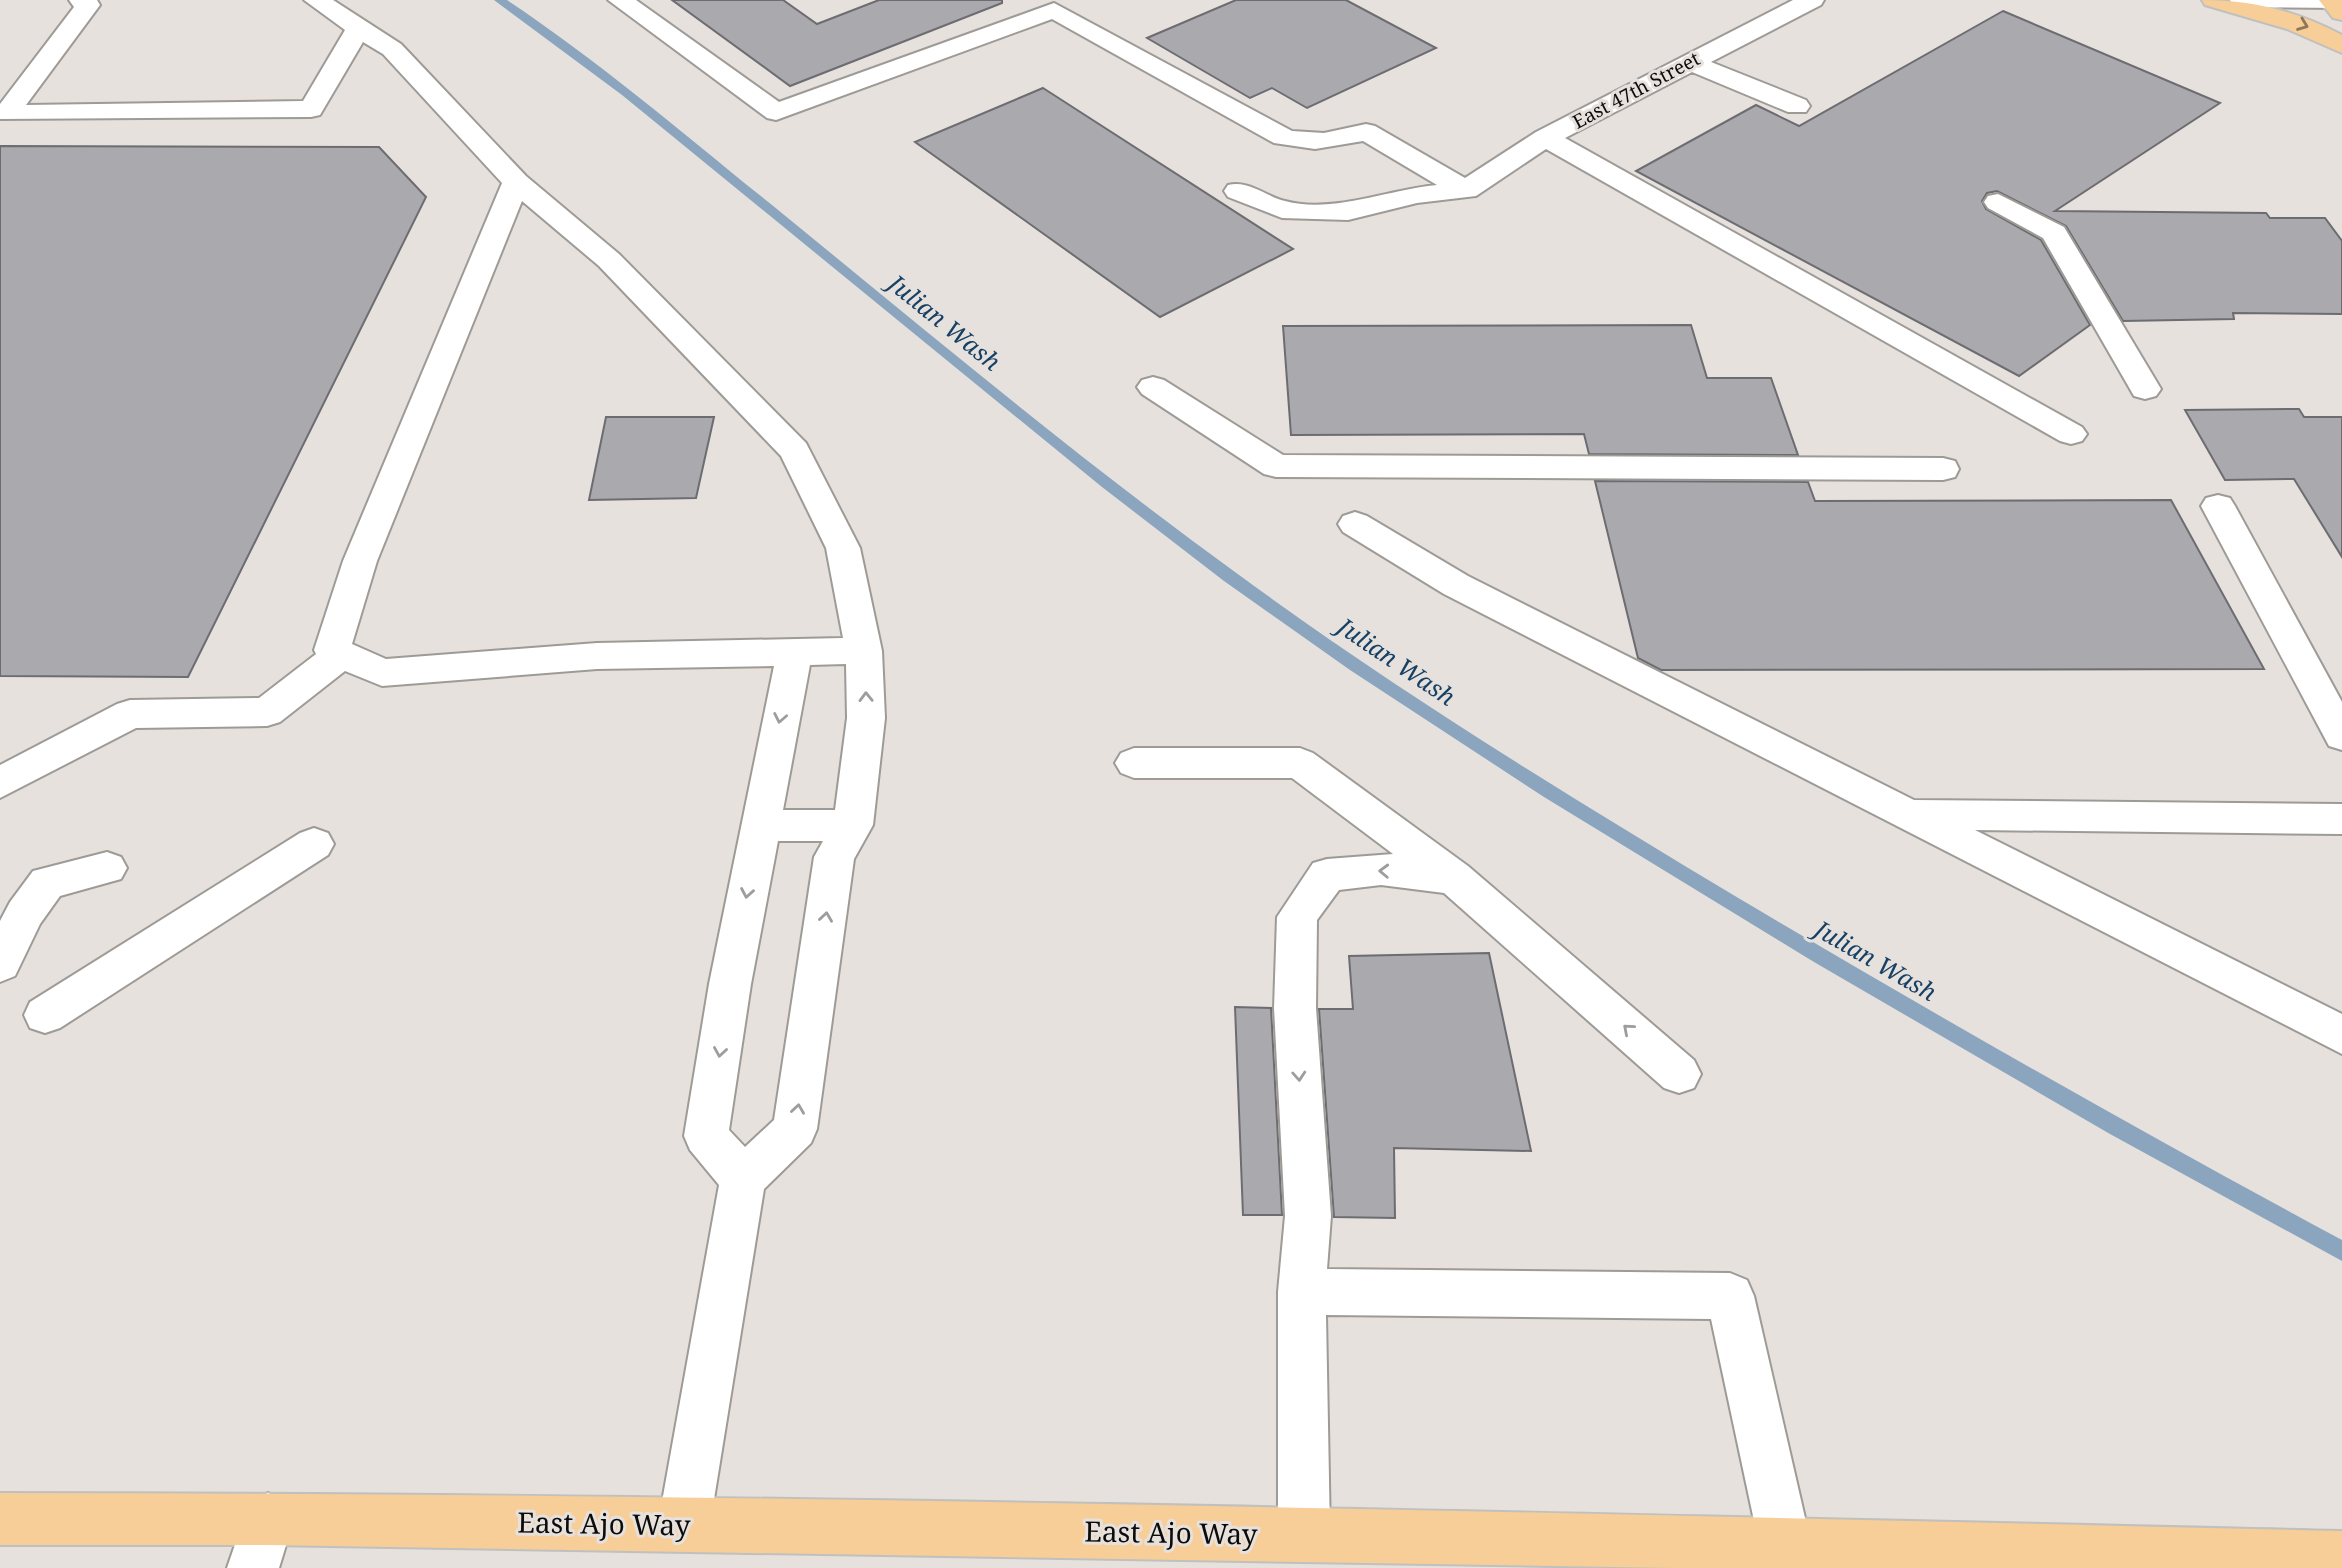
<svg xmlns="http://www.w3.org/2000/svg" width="2342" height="1568" font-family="'Noto Serif',serif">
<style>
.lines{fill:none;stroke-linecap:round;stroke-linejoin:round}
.stream{fill:#8ba5bf;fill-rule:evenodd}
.building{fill:#a9a9ae;stroke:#6c6c71;stroke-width:2}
.minor-casing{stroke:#9e9a96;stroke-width:4}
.major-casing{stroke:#c0c0bf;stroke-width:4}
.minor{fill:#fff;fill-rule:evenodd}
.major{fill:#f7cd98;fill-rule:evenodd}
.oneway{stroke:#8e7658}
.oneway2{stroke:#9e9d9d}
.labels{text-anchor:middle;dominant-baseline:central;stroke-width:6;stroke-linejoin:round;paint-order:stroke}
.far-street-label{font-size:19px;fill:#0d0b0a;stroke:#e6e1dd}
.water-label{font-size:24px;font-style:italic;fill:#174065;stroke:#e6e1dd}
.near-street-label{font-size:28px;fill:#0d0b0a;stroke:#e6e1dd}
</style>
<rect width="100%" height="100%" fill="#e6e1dd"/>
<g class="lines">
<path class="stream" d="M 494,0 L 507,0 C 600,62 685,135 772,205 C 924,329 1075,456 1235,572 C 1397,691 1568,796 1740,899 C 1939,1017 2139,1131 2342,1240 L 2342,1261 L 2110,1134 L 1814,962 L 1544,797 L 1350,670 L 1224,581 L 1102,487 L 622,95 Z"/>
</g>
<path class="building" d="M 672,0 L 783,0 L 817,24 L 879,0 L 1002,0 L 1002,3 L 790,86 Z
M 1236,0 L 1346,0 L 1436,48 L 1307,108 L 1272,88 L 1250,98 L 1147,38 Z
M 2003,11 L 2220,103 L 2055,211 L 2266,213 L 2270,218 L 2325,218 L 2342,241 L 2342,314 L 2233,313 L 2234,319 L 2123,321 L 2066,226 L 1997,191 L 1987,193 L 1982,201 L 1986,209 L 2041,240 L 2090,325 L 2019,376 L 1636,171 L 1756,105 L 1799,126 Z
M 1043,88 L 1293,249 L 1160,317 L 915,142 Z
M 0,146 L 379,147 L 426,197 L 188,677 L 0,676 Z
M 1691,325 L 1707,378 L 1771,378 L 1798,455 L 1589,454 L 1584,434 L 1291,435 L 1283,326 Z
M 2299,409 L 2304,417 L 2342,417 L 2342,557 L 2294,479 L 2225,480 L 2185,410 Z
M 606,417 L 714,417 L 696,498 L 589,500 Z
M 1595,481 L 1808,482 L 1815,501 L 2171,500 L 2264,669 L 1661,670 L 1638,658 Z
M 1489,953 L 1531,1151 L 1394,1148 L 1395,1218 L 1334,1217 L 1319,1009 L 1353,1009 L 1349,956 Z
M 1235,1007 L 1271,1008 L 1282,1215 L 1243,1215 Z"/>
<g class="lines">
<g class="minor-casing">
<path id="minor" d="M 69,0 L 97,0 L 100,5 L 26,105 L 303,101 L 345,30 L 304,0 L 333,0 L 401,44 L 526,176 L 619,254 L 806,443 L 860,548 L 882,651 L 885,718 L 873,825 L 854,859 L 817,1129 L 811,1143 L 764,1189 L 710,1524 L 702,1542 L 684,1550 L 666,1542 L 658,1524 L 719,1185 L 690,1150 L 684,1136 L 709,984 L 774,666 L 597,669 L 382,686 L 345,671 L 280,722 L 267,726 L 136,728 L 0,798 L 0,765 L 117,704 L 130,700 L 259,698 L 316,654 L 314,650 L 343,561 L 502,183 L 383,54 L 363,42 L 320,115 L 311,117 L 0,119 L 0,104 L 74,7 ZM 522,201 L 599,266 L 781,456 L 826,548 L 843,638 L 597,643 L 386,659 L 352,644 L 377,561 ZM 846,664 L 847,718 L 835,810 L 783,810 L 810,665 ZM 778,841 L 823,841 L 814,857 L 774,1120 L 745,1147 L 729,1130 L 751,984 Z
M 608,0 L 636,0 L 779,102 L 1054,3 L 1292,131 L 1324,133 L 1366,124 L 1375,126 L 1465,178 L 1536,132 L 1793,0 L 1824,0 L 1821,5 L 1711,62 L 1806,100 L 1810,106 L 1806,112 L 1788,112 L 1692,72 L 1565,138 L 2082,427 L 2087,434 L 2082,441 L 2071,444 L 2060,441 L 1546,149 L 1476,196 L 1417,203 L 1348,220 L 1282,218 L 1228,197 L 1224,191 L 1228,185 C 1249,180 1265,196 1285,201 C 1332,214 1390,189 1437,185 L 1363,141 L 1315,149 L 1274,143 L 1052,19 L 776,120 L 767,118 Z
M 2230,0 L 2342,0 L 2342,8 L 2242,7 L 2233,5 Z
M 1998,194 L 2064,227 L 2161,389 L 2156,396 L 2145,399 L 2134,396 L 2043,238 L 1988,208 L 1984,202 L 1988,196 Z
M 1153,377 L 1164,380 L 1283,455 L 1943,458 L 1955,461 L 1959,469 L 1955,477 L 1943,480 L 1276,477 L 1264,474 L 1142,394 L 1137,387 L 1142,380 Z
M 2218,495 L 2230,498 L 2235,506 L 2342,702 L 2342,750 L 2329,746 L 2201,506 L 2206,498 Z
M 1355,512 L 1367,516 L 1468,576 L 1914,800 L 2342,804 L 2342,834 L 1975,830 L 2342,1014 L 2342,1054 L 1444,594 L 1343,532 L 1338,524 L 1343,516 Z
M 1134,748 L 1300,748 L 1313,753 L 1468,866 L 1694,1060 L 1701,1074 L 1694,1088 L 1679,1093 L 1664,1088 L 1444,893 L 1381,885 L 1339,890 L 1317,920 L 1316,1008 L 1331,1216 L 1327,1269 L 1730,1273 L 1747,1280 L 1754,1296 L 1811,1544 L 1803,1562 L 1790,1568 L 1767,1562 L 1759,1544 L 1711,1319 L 1326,1315 L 1330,1534 L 1322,1552 L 1304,1560 L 1286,1552 L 1278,1534 L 1278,1292 L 1285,1216 L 1274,1008 L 1277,917 L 1313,863 L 1327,859 L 1393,854 L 1292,778 L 1134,778 L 1121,773 L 1115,763 L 1121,753 Z
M 314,828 L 328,833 L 334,844 L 328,855 L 60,1028 L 45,1033 L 30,1028 L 24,1015 L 30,1002 L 300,833 Z
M 107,852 L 121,857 L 127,868 L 121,879 L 60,896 L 40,924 L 15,976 L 0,982 L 0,921 L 10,902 L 33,871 Z
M 268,1493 L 286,1501 L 294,1519 L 279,1568 L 227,1568 L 250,1501 Z"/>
</g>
<g class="major-casing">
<path id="major" d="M 2202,0 C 2253,0 2296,11 2342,35 L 2342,53 L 2287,29 L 2205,5 Z
M 2319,0 L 2342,0 L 2342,20 L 2333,18 Z
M 0,1493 C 781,1493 1561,1513 2342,1531 L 2342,1568 L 1672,1568 L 268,1545 L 0,1545 Z"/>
</g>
<use href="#minor" class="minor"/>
<use href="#major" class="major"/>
</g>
<defs><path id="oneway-chevron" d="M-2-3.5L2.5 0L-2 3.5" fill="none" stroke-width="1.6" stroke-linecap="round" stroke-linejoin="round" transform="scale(1.75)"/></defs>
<use class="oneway" href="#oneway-chevron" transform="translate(2303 25) rotate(21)"/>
<g class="oneway2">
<use href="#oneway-chevron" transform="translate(866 697) rotate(-91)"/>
<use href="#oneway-chevron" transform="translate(780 718) rotate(101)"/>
<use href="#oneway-chevron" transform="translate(1384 871) rotate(-178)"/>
<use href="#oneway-chevron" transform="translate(747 893) rotate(100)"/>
<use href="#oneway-chevron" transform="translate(826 917) rotate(-82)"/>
<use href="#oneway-chevron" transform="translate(1628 1029) rotate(-139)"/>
<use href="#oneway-chevron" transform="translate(720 1052) rotate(99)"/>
<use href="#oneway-chevron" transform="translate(1299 1076) rotate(86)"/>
<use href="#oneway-chevron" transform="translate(798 1109) rotate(-82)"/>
</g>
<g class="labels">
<g class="far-street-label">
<text transform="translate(1636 90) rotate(-28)">East 47th Street</text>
</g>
<g class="water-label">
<text transform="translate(945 322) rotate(39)">Julian Wash</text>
<text transform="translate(1397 661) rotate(34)">Julian Wash</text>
<text transform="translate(1876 960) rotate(30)">Julian Wash</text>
</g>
<g class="near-street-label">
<text transform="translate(604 1523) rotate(1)">East Ajo Way</text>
<text transform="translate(1171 1532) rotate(1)">East Ajo Way</text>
</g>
</g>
</svg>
